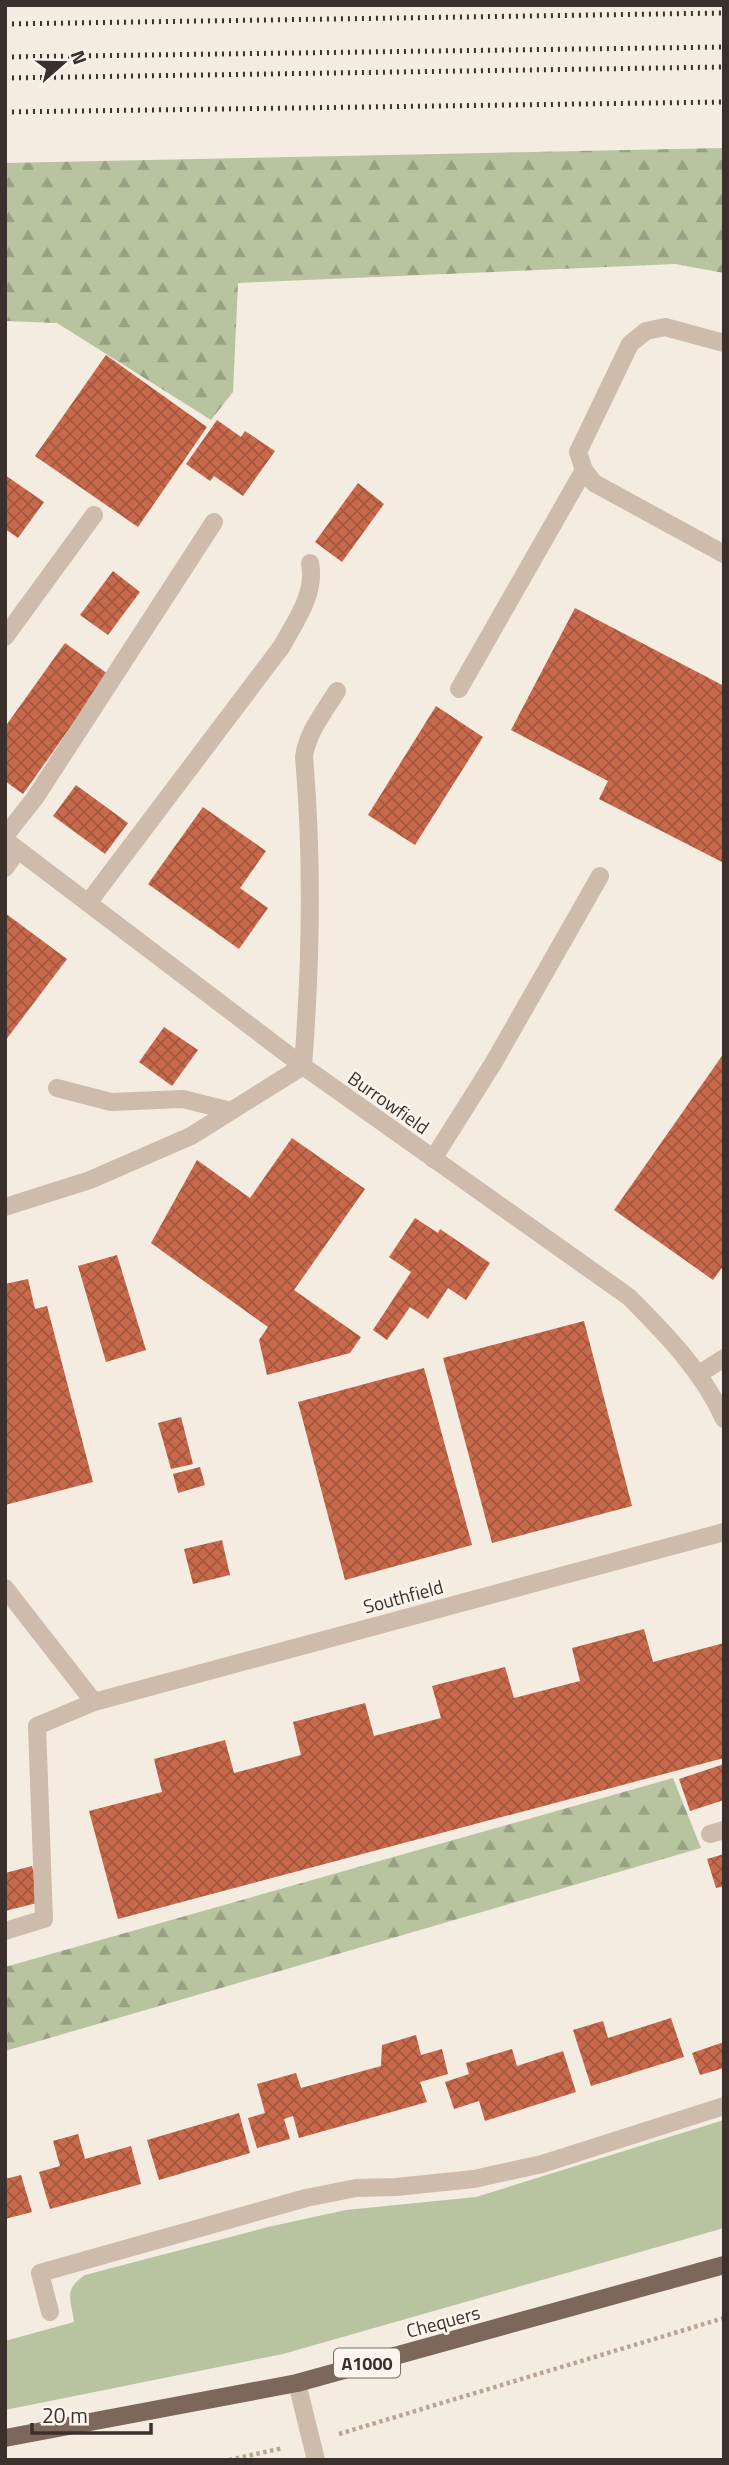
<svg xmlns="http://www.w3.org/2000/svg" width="729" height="2465" font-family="'Titillium Web',sans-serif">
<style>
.grass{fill:#b8c4a0}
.forest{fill:url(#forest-firs)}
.building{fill:url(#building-cross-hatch)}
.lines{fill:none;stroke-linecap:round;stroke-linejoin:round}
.path{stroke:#b9a596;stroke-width:4.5;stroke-dasharray:3.5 3.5;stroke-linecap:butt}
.lane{stroke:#cdbbac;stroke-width:18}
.street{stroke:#cdbbac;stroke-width:18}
.primary{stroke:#7d675c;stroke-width:18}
.rail{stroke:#3b302b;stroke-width:5;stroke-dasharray:2 5;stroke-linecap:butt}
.labels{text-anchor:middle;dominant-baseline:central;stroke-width:5;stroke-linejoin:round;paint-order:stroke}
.shield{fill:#fbf5ee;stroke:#756b66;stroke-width:2}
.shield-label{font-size:18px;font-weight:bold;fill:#3b302b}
.street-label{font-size:19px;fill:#3b302b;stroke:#fbf5ee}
</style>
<defs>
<pattern id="forest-firs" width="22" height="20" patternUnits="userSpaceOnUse" patternTransform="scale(1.75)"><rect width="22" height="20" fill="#b8c4a0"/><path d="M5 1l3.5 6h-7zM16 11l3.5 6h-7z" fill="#97a083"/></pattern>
<pattern id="building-cross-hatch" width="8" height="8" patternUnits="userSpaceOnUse" patternTransform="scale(1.75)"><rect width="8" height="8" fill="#c8694b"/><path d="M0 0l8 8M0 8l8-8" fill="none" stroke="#a4573f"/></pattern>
</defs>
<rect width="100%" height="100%" fill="#f4ebe1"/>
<path class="grass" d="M 724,2120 L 724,2228 L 283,2354 L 5,2410 L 5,2341 L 74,2322 C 71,2298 63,2290 85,2275 L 268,2227 L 346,2210 L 476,2197 Z"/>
<path class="forest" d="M 724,148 L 724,273 L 675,264 L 238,283 L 233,392 L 211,420 L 57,323 L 5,321 L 5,163 Z
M 673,1778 L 701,1848 L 5,2051 L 5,1967 Z"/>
<path class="building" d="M 106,355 L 207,427 L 138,527 L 35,456 Z
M 217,420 L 241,437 L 245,431 L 275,451 L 243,496 L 214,476 L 210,481 L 186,464 Z
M 5,475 L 44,502 L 18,538 L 5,529 Z
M 358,483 L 384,504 L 342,562 L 315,542 Z
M 113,571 L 140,592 L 108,635 L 80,615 Z
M 575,608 L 724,686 L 724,863 L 599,799 L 608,781 L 511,730 Z
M 65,643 L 108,674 L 23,794 L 5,781 L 5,727 Z
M 436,706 L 483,737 L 415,845 L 368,815 Z
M 76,785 L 128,823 L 105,854 L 53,816 Z
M 203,807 L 266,851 L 240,888 L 268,908 L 239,949 L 148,884 Z
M 5,913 L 67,959 L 5,1041 Z
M 164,1027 L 198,1050 L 172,1086 L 139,1062 Z
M 724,1053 L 724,1265 L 713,1280 L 614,1210 Z
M 292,1138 L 365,1189 L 294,1290 L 361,1337 L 350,1353 L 267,1375 L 259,1340 L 268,1327 L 151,1243 L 197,1160 L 250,1198 Z
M 415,1218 L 438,1233 L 440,1229 L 490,1263 L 466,1300 L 448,1288 L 428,1319 L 410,1307 L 387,1340 L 373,1330 L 411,1272 L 389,1257 Z
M 117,1255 L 146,1350 L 106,1362 L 78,1266 Z
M 28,1279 L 35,1309 L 47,1306 L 93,1482 L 5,1505 L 5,1284 Z
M 584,1321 L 632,1506 L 492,1543 L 443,1358 Z
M 424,1368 L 472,1545 L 345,1580 L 298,1402 Z
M 181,1417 L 193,1464 L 171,1469 L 158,1423 Z
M 200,1467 L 205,1485 L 178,1493 L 173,1474 Z
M 222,1540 L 230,1575 L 193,1584 L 184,1549 Z
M 644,1629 L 653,1662 L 724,1643 L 724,1758 L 118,1919 L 89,1811 L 162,1792 L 154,1759 L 225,1740 L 234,1773 L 268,1764 L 301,1755 L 293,1722 L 365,1703 L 374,1736 L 441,1718 L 432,1686 L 505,1667 L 514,1698 L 580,1681 L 572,1648 Z
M 724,1764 L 724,1800 L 690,1811 L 679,1779 Z
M 724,1854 L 724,1886 L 716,1888 L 707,1859 Z
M 32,1866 L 41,1902 L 5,1911 L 5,1873 Z
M 671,2018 L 684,2057 L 591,2086 L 573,2030 L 603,2021 L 608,2038 Z
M 416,2035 L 421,2055 L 442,2049 L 448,2074 L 420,2082 L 427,2102 L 299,2138 L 293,2116 L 284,2119 L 290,2139 L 257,2148 L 248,2118 L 265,2113 L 257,2084 L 296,2073 L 301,2088 L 381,2066 L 382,2045 Z
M 724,2042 L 724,2068 L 700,2075 L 692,2053 Z
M 512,2049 L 517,2066 L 563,2051 L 576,2092 L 485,2121 L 479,2101 L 454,2109 L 445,2082 L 469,2074 L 466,2063 Z
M 239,2113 L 250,2153 L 159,2180 L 147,2140 Z
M 78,2134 L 85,2159 L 131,2146 L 141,2184 L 50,2209 L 39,2172 L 60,2166 L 53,2141 Z
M 21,2175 L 32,2212 L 5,2219 L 5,2179 Z"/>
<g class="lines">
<path class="path" d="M 339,2434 L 724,2318
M 229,2460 L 283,2448"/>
<path class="lane" d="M 724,343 L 665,327 L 646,331 L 630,344 L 578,452 L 584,470 L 594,483 L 724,554
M 5,637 L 94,515
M 459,689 L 584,470
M 5,836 L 35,798 L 214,522
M 5,868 L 18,850
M 88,903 L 282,646 C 296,620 316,594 310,563
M 57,1088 L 111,1102 L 183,1099 L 231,1111
M 433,1159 L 494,1062 L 600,876
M 5,1207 L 90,1180 L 191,1136 L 303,1066 C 311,963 313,860 304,757 C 307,733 324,712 337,691
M 5,1588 L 94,1702 L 37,1726 L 44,1919 L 5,1931
M 710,1834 L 724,1830"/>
<path class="street" d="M 5,840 L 303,1066 L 629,1297 C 665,1333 703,1372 724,1419
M 699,1374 L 724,1358
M 94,1702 L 724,1532
M 50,2312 L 40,2273 L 306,2198 L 356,2188 L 396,2187 L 474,2179 L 542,2164 L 724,2106
M 297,2383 L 316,2460"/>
<path class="primary" d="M 5,2438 L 297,2383 L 724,2265"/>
<path class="rail" d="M 5,24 L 724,13
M 5,57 L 724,47
M 5,78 L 724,67
M 5,112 L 724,102"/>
</g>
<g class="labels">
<rect class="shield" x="334" y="2348.5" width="66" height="29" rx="5"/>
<g class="shield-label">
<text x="367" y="2363">A1000</text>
</g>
<g class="street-label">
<text transform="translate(389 1102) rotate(35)">Burrowfield</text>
<text transform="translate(403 1596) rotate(-15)">Southfield</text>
<text transform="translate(443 2321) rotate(-15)">Chequers</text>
</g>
</g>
<rect width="729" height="2465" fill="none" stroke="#3b302b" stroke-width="14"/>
<g transform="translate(63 63) rotate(70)" stroke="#fbf5ee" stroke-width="5" paint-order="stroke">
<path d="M0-5L12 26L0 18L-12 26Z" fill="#3b302b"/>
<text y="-10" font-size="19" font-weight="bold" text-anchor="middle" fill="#3b302b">N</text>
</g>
<path d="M32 2423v10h119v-10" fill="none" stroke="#3b302b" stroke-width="3.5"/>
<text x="42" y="2423" font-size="21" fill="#3b302b" stroke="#fbf5ee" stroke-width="5" paint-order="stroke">20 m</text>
</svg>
